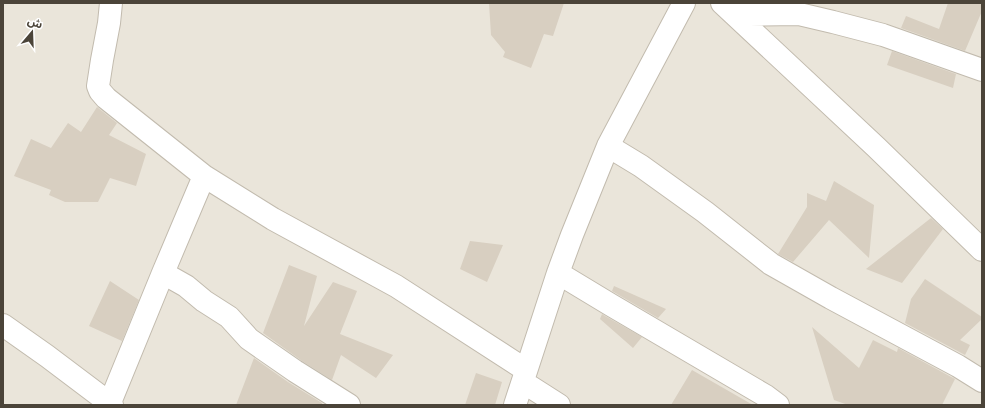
<svg xmlns="http://www.w3.org/2000/svg" width="985" height="408" font-family="'PT Sans','Noto Sans Arabic',sans-serif">
<style>
.residential{fill:#eae5da}
.building{fill:#d8cfc1}
.lines{fill:none;stroke-linecap:round;stroke-linejoin:round}
.minor-casing{stroke:#c2bbae;stroke-width:24}
.minor{stroke:#fff;stroke-width:22}
</style>
<rect width="100%" height="100%" fill="#f6f3ec"/>
<path class="residential" d="M 3,3 L 982,3 L 982,405 L 3,405 Z"/>
<path class="building" d="M 489,3 L 564,3 L 553,36 L 544,34 L 531,68 L 503,57 L 505,52 L 491,35 Z
M 948,3 L 982,3 L 982,11 L 965,51 L 901,28 L 906,16 L 939,29 Z
M 892,51 L 956,74 L 953,88 L 887,65 Z
M 97,107 L 117,123 L 109,135 L 146,154 L 136,186 L 110,178 L 98,202 L 65,202 L 49,195 L 51,190 L 14,176 L 31,139 L 51,148 L 68,123 L 81,132 Z
M 834,181 L 874,205 L 869,258 L 829,220 L 793,262 L 778,254 L 807,207 L 807,193 L 826,201 Z
M 931,218 L 943,229 L 902,283 L 866,269 Z
M 470,241 L 503,245 L 487,282 L 460,269 Z
M 289,265 L 317,276 L 304,326 L 333,282 L 357,291 L 340,334 L 393,355 L 376,378 L 341,355 L 332,380 L 302,361 L 263,333 Z
M 925,279 L 982,317 L 982,319 L 960,340 L 970,345 L 965,355 L 905,323 L 911,299 Z
M 110,281 L 139,300 L 122,341 L 89,326 Z
M 614,286 L 666,309 L 658,318 L 612,291 Z
M 602,314 L 605,316 L 642,337 L 633,348 L 600,319 Z
M 812,327 L 859,368 L 873,340 L 897,352 L 898,348 L 955,379 L 942,405 L 848,405 L 834,400 Z
M 254,358 L 288,382 L 322,403 L 322,405 L 236,405 Z
M 692,370 L 753,405 L 671,405 Z
M 476,373 L 502,382 L 495,405 L 465,405 Z"/>
<g class="lines">
<g class="minor-casing">
<path id="minor" d="M 111,3 L 109,23 L 102,60 L 98,86 L 100,91 L 106,98 L 204,176 L 273,219 L 396,286 L 526,370
M 722,3 L 876,147 L 982,250
M 735,15 L 799,14 L 833,22 L 883,35 L 982,70
M 608,146 L 641,166 L 705,212 L 771,264 L 831,298 L 958,366 L 982,381
M 163,273 L 186,286 L 204,301 L 229,317 L 249,339 L 295,371 L 349,405
M 558,273 L 611,305 L 766,396 L 778,405
M 3,325 L 47,356 L 112,405
M 523,382 L 559,405
M 109,405 L 163,273 L 204,176
M 515,405 L 558,273 L 572,235 L 608,146 L 684,3"/>
</g>
<use href="#minor" class="minor"/>
</g>
<rect width="985" height="408" fill="none" stroke="#4b4439" stroke-width="8"/>
<g transform="translate(32 32) rotate(19)" stroke="#ffffff" stroke-width="3" paint-order="stroke">
<path d="M0-3L7 15L0 10L-7 15Z" fill="#4b4439"/>
<text y="-6" font-size="11" font-weight="bold" text-anchor="middle" fill="#4b4439">ش</text>
</g>
</svg>
